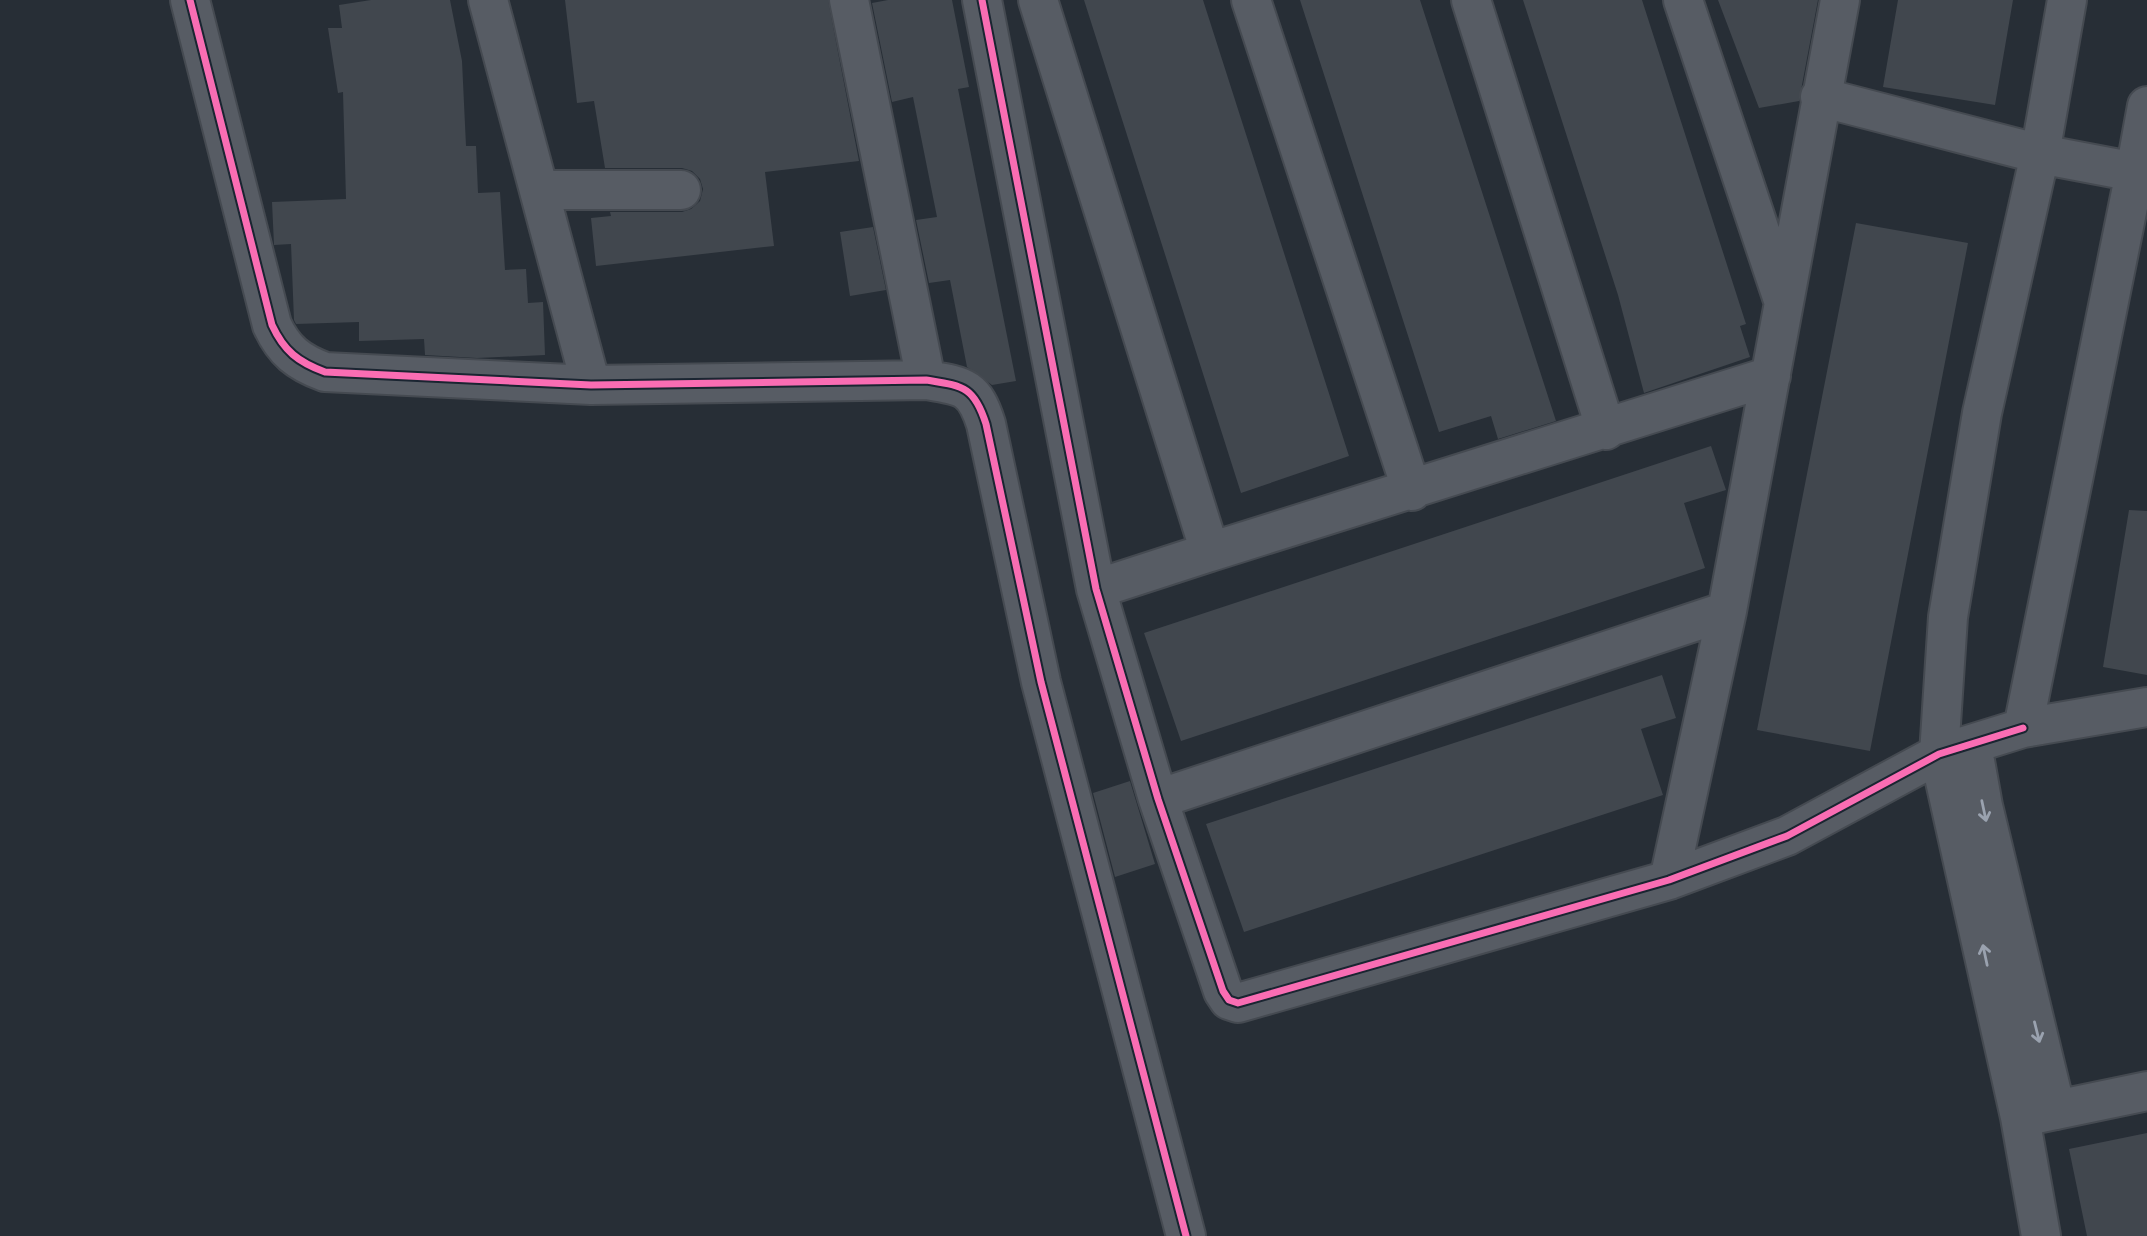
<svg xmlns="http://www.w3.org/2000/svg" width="2147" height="1236" font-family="'Open Sans',sans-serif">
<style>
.building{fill:#41474e}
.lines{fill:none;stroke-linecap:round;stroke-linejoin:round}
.minor-casing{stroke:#454a51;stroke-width:42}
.minor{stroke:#575c64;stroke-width:38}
.cycleway-casing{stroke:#1a2531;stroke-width:11}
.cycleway{stroke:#f96db3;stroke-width:7}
.oneway{stroke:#9aa2af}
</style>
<rect width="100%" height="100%" fill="#272e36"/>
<path class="building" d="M 371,0 L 450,0 L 462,61 L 466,146 L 476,146 L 478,193 L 500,192 L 505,270 L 526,269 L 528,303 L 543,302 L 545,355 L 477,358 L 425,355 L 424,339 L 359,341 L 359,322 L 296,324 L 294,320 L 291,244 L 274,245 L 272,202 L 346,199 L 343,92 L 338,93 L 328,28 L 342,28 L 339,5 Z
M 565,0 L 828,0 L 859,161 L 765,172 L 774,246 L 596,266 L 591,218 L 611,216 L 610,212 L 682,212 L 691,209 L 700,201 L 703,189 L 700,179 L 692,171 L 682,168 L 605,168 L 594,101 L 577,103 Z
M 888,0 L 952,0 L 969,87 L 958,89 L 1016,381 L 992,385 L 967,367 L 950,280 L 929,283 L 916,220 L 937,217 L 913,97 L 892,102 L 872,3 Z
M 1084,0 L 1203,0 L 1349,456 L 1241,493 Z
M 1300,0 L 1420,0 L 1556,421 L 1498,439 L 1491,416 L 1439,432 Z
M 1523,0 L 1642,0 L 1746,324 L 1740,326 L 1750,357 L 1644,393 L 1618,295 Z
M 1718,0 L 1818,0 L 1799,101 L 1759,108 Z
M 1898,0 L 2013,0 L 1995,105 L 1883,87 Z
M 1856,223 L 1968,243 L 1870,751 L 1757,730 Z
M 873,227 L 886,290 L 850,296 L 840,232 Z
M 1711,446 L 1726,490 L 1684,503 L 1705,568 L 1181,741 L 1144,633 Z
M 2129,510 L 2147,511 L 2147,675 L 2103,667 Z
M 1662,675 L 1676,718 L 1641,729 L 1663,795 L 1244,932 L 1206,824 Z
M 1130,781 L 1155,864 L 1115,877 L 1093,793 Z
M 2147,1133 L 2147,1236 L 2087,1236 L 2069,1149 Z"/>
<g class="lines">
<g class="minor-casing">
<path id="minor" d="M 190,0 L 272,325 C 284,351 298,362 325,372 L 591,385 L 926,380 C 963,386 974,386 986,424 L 1041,682 L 1186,1236
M 488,0 L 591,385
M 849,0 L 926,380
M 982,0 L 1096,589 L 1158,799 L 1223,991 L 1229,1000 L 1238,1003 L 1669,880 L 1787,836 L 1939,754 L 2023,728
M 1038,0 L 1210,552 L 1771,376
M 1251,0 L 1412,491
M 1471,0 L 1606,430
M 1683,0 L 1782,297
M 1820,97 L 2040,154 L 2135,172 L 2023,728 L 2147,707
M 2147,106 L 2135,172 L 2147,174
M 539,190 L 681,190
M 1096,589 L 1210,552
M 1972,744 L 1983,806 L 2056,1110
M 1158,799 L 1727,611
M 1669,880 L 1727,611 L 1840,0
M 2032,1115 L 2147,1091
M 2041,1236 L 2020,1117 L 1939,754 L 1948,617 L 1982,413 L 2040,154 L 2067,0"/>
</g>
<use href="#minor" class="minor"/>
<g class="cycleway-casing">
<path id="cycleway" d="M 190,0 L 272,325 C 284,351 298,362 325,372 L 591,385 L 926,380 C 963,386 974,386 986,424 L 1041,682 L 1186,1236
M 982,0 L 1096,589 L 1158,799 L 1223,991 L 1229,1000 L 1238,1003 L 1669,880 L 1787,836 L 1939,754 L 2023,728"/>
</g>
<use href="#cycleway" class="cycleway"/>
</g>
<defs><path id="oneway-shaft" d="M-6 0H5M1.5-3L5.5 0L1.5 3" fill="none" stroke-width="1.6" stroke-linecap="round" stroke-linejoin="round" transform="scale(1.75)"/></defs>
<g class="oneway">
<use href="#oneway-shaft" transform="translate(1984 811) rotate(78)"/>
<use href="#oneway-shaft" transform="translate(1985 955) rotate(-102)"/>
<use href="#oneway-shaft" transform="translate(2037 1032) rotate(76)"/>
</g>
</svg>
